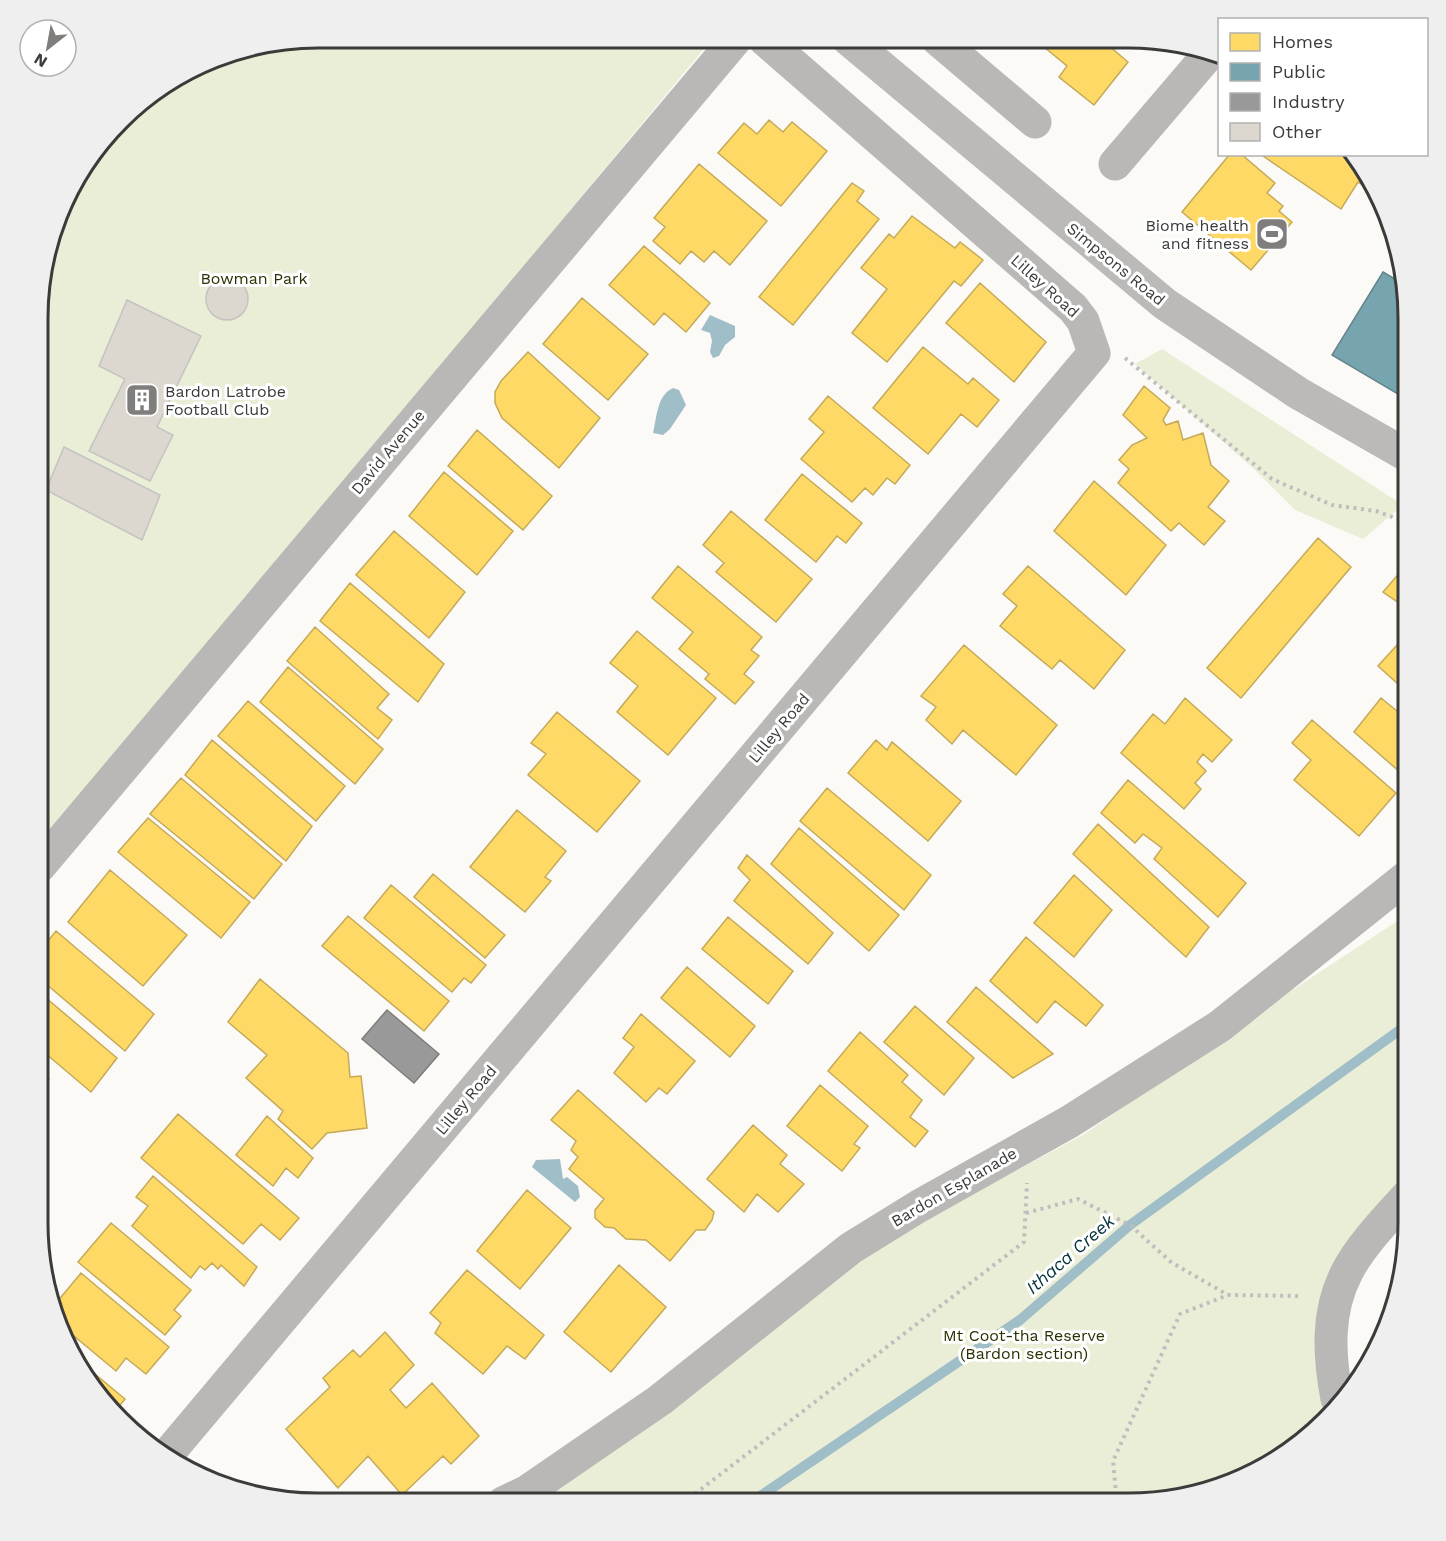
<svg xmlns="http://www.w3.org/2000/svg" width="1446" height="1541" font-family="'Work Sans',sans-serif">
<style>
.green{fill:#ebeed7}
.water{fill:#a0bec7}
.homes{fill:#ffd966;stroke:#c4aa58;stroke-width:1.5}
.public{fill:#76a5af;stroke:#64858c;stroke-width:1.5}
.industry{fill:#999;stroke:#7d7d7c;stroke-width:1.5}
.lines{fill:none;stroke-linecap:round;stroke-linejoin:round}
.stream{stroke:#a0bec7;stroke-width:10}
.building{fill:#dcd8cf;stroke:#c4c3c1;stroke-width:1.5}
.path{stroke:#c0bebd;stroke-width:4;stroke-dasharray:3 4.5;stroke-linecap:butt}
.minor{stroke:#b9b8b6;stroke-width:33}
.major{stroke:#bbbab8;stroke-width:33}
.labels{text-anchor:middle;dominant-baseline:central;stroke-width:6;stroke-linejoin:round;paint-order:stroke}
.poi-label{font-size:16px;fill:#3b3b39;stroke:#fff;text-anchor:end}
.street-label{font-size:16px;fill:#3b3b39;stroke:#fff}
.park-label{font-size:16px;fill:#2c3102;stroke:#fff}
.water-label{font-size:18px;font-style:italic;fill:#05333d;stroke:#fff}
.rim{fill:none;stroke:#3b3b39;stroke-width:3}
</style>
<rect width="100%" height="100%" fill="#fcfaf7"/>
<path class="green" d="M 318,38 L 712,39 L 40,851 L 43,264 L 75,178 L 133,107 L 228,53 Z
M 1162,349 L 1403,505 L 1363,539 L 1295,510 L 1255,470 L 1135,364 Z
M 1408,914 L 1408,1181 L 1339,1265 L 1328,1409 L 1284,1456 L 1218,1489 L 1146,1503 L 520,1503 L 855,1256 L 1083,1135 L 1271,1004 Z"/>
<path class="water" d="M 710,315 L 735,326 L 735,337 L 725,345 L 719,356 L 713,358 L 710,352 L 712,341 L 710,333 L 701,330 Z
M 673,388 L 679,390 L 686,405 L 670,429 L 663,435 L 653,433 C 657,417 657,395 673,388 Z
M 560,1159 L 563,1179 L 567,1177 L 578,1186 L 580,1197 L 575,1202 L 532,1167 L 536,1160 Z"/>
<path class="homes" d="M 1040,40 L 1102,40 L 1128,62 L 1094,105 L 1059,77 L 1067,66 L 1038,42 Z
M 769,120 L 783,132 L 792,122 L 827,151 L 781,206 L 718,153 L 744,123 L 757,134 Z
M 1230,154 L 1241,154 L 1275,183 L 1267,193 L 1283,206 L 1279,211 L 1292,222 L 1251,270 L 1182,212 Z
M 1260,154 L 1353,154 L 1361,162 L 1377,195 L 1358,182 L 1341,209 Z
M 699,164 L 767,221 L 730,265 L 714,251 L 704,262 L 691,251 L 680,264 L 653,241 L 665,227 L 654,218 Z
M 852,183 L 864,191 L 857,201 L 879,219 L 793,325 L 759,297 Z
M 912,216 L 955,248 L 960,242 L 983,260 L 961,286 L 954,281 L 887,362 L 852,333 L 887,289 L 861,268 L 889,234 L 894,238 Z
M 644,246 L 710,303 L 686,332 L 664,313 L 654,325 L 609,285 Z
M 980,283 L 1046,342 L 1014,382 L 946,323 Z
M 582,298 L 648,354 L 608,400 L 543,344 Z
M 923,347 L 968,384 L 973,378 L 999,400 L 977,427 L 961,414 L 928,454 L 873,408 Z
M 528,352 L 600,418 L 559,468 L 502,418 L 495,403 L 495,392 L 501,381 Z
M 1144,386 L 1170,408 L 1163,420 L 1166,425 L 1178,421 L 1183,440 L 1203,433 L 1211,465 L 1229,481 L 1208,507 L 1225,521 L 1204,545 L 1179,523 L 1171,531 L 1118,483 L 1129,469 L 1119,460 L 1132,445 L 1147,438 L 1123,415 Z
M 828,396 L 910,465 L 895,484 L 887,478 L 873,495 L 865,488 L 852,502 L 801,459 L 824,432 L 809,419 Z
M 477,430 L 552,496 L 523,530 L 448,466 Z
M 444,472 L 513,531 L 477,575 L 409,516 Z
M 802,474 L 862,523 L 846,543 L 837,536 L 816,562 L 765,520 Z
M 1094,481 L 1166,545 L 1126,595 L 1054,531 Z
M 731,511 L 812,579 L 776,622 L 716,572 L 724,563 L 703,545 Z
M 394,531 L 465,592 L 429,638 L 356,575 Z
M 1318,538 L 1351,567 L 1241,698 L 1207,668 Z
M 1408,563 L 1408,609 L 1383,592 Z
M 678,566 L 762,637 L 751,650 L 759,656 L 744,674 L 754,682 L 735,704 L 705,679 L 709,674 L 679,649 L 693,632 L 652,598 Z
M 1028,566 L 1125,650 L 1094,689 L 1060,660 L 1052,669 L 1000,626 L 1017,606 L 1003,594 Z
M 350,583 L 444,664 L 418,702 L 320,621 Z
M 315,627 L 389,694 L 377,708 L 392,720 L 378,739 L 287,661 Z
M 637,631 L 716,698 L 668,755 L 617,712 L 638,686 L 610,663 Z
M 1408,633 L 1408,693 L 1378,666 Z
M 964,645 L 1057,725 L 1016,775 L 963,730 L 952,744 L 926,720 L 936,707 L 921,696 Z
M 288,667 L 383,749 L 355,784 L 260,702 Z
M 1185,698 L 1232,740 L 1212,762 L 1203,754 L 1197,762 L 1206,771 L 1195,783 L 1201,789 L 1184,809 L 1121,753 L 1153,714 L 1165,724 Z
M 1381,698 L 1408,720 L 1408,779 L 1354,732 Z
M 248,701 L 345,786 L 316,821 L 218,736 Z
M 557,712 L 640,781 L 597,832 L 528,775 L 546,754 L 531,743 Z
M 1312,720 L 1396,793 L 1359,836 L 1294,780 L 1311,760 L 1292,743 Z
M 212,740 L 312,826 L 286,861 L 185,775 Z
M 876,740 L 887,750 L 892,742 L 961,801 L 928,841 L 848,773 Z
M 181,778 L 282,864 L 254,899 L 150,814 Z
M 1128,780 L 1246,883 L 1218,917 L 1154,859 L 1162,848 L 1143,834 L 1135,843 L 1101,813 Z
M 827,788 L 931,875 L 904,910 L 800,821 Z
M 517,810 L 566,851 L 545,877 L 551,881 L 525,912 L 470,867 Z
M 148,818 L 250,902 L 221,938 L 118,852 Z
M 1098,824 L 1209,927 L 1186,957 L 1073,854 Z
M 799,828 L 899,915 L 869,951 L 771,864 Z
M 747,855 L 833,933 L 808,964 L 734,901 L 750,880 L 738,868 Z
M 110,870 L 187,935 L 143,986 L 68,922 Z
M 433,874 L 505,935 L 485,958 L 414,897 Z
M 1074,875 L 1112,910 L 1074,957 L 1034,923 Z
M 391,885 L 486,965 L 471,983 L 464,978 L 452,992 L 364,918 Z
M 348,916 L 449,1001 L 424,1031 L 322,946 Z
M 728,917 L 793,971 L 768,1004 L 702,949 Z
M 56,931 L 154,1014 L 125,1051 L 39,978 L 39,952 Z
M 1026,937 L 1103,1005 L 1086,1026 L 1055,1001 L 1037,1023 L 990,981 Z
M 687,967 L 755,1026 L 730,1057 L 661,998 Z
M 260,979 L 348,1053 L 350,1077 L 361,1076 L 367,1128 L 327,1133 L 312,1149 L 278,1119 L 283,1111 L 246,1078 L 267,1055 L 228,1022 Z
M 976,987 L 1053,1054 L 1013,1078 L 947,1022 Z
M 39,992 L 117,1058 L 91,1092 L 39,1048 Z
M 915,1006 L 974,1058 L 944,1095 L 884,1042 Z
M 641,1014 L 695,1061 L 667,1094 L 659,1088 L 646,1102 L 614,1073 L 634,1047 L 623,1038 Z
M 860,1032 L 908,1075 L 902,1082 L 922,1100 L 910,1117 L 928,1131 L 915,1147 L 828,1071 Z
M 39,1070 L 49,1079 L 39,1091 Z
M 820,1085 L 868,1126 L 854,1144 L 860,1148 L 842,1171 L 787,1126 Z
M 578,1090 L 714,1212 L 712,1220 L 705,1230 L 696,1230 L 670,1261 L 646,1240 L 626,1239 L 614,1228 L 605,1227 L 595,1218 L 595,1210 L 604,1199 L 569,1169 L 578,1157 L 571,1150 L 576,1141 L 551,1120 Z
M 178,1114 L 299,1218 L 280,1240 L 261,1224 L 243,1244 L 141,1158 Z
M 267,1116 L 313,1158 L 298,1178 L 286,1168 L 273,1186 L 236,1155 Z
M 753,1125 L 787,1155 L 780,1164 L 804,1184 L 778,1212 L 757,1194 L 744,1212 L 707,1179 Z
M 153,1176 L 257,1267 L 244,1286 L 221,1265 L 218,1269 L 212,1263 L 205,1270 L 200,1266 L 191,1278 L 132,1226 L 148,1206 L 136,1197 Z
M 527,1190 L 571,1228 L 520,1289 L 477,1251 Z
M 38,1192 L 47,1199 L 38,1210 Z
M 111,1223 L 191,1290 L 174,1310 L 181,1316 L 165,1335 L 78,1262 Z
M 619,1265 L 666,1307 L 611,1372 L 564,1332 Z
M 467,1270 L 544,1335 L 525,1359 L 507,1346 L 483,1374 L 435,1333 L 441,1323 L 430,1313 Z
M 81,1273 L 169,1347 L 146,1374 L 126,1358 L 116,1371 L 56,1321 L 52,1308 Z
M 385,1332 L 414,1365 L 390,1390 L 406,1408 L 432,1383 L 479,1436 L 451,1464 L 443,1456 L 402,1495 L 368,1456 L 338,1488 L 286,1429 L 330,1387 L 323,1378 L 353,1350 L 360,1357 Z
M 77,1359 L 125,1399 L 117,1409 L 85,1379 L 76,1361 Z"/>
<path class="public" d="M 1383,272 L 1405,285 L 1408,300 L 1408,400 L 1332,355 Z"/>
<path class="industry" d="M 387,1010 L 439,1054 L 414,1083 L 362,1039 Z"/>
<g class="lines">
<path class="stream" d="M 750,1503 L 1020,1320 L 1130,1225 L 1408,1024"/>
</g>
<path class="building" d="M206 299a21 21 0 1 1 42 0a21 21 0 1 1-42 0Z
M 127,300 L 201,336 L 157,427 L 173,435 L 150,481 L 89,451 L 125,379 L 99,366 Z
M 64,447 L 160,495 L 142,540 L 46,490 Z"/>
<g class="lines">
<path class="path" d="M 1125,358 L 1272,479 L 1332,505 L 1376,511 L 1403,521
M 1026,1213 L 1078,1199 L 1130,1225 L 1171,1262 L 1228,1295
M 683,1503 L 1024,1242 L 1027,1183
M 1117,1503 L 1113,1461 L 1180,1314 L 1228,1295 L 1302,1296"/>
<path class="minor" d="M 937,39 L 1035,122
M 1115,164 L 1208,55
M 40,866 L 736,39
M 1337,1399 C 1329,1356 1326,1312 1347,1272 C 1360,1246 1388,1217 1408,1195
M 167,1455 L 1094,353 L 1083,321 L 1073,308 L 764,39
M 503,1503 L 526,1492 L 660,1400 L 851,1248 L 919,1206 L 1069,1122 L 1220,1026 L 1408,876"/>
<path class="major" d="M 848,39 L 1165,304 L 1298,393 L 1408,456"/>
</g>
<defs>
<g id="stadium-square" transform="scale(1.725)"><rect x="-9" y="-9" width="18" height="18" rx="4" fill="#7f7e7c" stroke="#fff"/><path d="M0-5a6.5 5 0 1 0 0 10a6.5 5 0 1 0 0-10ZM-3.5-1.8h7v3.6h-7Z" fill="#fff"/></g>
<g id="building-square" transform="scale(1.725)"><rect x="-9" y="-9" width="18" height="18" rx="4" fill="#7f7e7c" stroke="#fff"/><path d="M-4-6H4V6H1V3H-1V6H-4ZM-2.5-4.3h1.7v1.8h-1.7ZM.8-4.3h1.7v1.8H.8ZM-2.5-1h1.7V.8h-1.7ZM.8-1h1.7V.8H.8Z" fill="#fff"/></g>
</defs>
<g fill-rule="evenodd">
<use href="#stadium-square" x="1272" y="234"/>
<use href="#building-square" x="142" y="400"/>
</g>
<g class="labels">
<g class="poi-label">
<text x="1249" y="225">Biome health<tspan x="1249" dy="18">and fitness</tspan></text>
<text x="165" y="391" text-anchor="start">Bardon Latrobe<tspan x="165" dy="18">Football Club</tspan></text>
</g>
<g class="street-label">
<text transform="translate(1116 264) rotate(39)">Simpsons Road</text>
<text transform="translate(1045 286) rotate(42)">Lilley Road</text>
<text transform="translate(388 452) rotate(-50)">David Avenue</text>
<text transform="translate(779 728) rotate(-50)">Lilley Road</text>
<text transform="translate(466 1100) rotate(-50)">Lilley Road</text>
<text transform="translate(954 1187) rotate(-30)">Bardon Esplanade</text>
</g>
<g class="park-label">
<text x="254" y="278">Bowman Park</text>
<text x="1024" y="1335">Mt Coot-tha Reserve<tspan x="1024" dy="18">(Bardon section)</tspan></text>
</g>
<g class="water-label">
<text transform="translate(1070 1254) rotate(-41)">Ithaca Creek</text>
</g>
</g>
<path d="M0 0H1446V1541H0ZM318 48H1128A270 270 0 0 1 1398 318V1223A270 270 0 0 1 1128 1493H318A270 270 0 0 1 48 1223V318A270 270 0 0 1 318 48Z" fill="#efefef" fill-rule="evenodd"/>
<path class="rim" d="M318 48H1128A270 270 0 0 1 1398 318V1223A270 270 0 0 1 1128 1493H318A270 270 0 0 1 48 1223V318A270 270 0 0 1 318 48Z"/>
<rect x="1218" y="18" width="210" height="138" fill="#ffffff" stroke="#b1b1b0" stroke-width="1.5"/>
<rect x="1230" y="33" width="30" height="18" fill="#ffd966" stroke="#b1b1b0" stroke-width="1.5"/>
<text x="1272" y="48" font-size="18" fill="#3b3b39">Homes</text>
<rect x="1230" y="63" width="30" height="18" fill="#76a5af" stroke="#b1b1b0" stroke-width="1.5"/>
<text x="1272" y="78" font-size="18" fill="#3b3b39">Public</text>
<rect x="1230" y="93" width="30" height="18" fill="#999999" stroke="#b1b1b0" stroke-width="1.5"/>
<text x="1272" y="108" font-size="18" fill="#3b3b39">Industry</text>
<rect x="1230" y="123" width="30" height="18" fill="#dcd8cf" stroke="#b1b1b0" stroke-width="1.5"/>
<text x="1272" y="138" font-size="18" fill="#3b3b39">Other</text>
<g transform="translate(48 48) rotate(211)"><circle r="28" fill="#ffffff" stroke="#b1b1b0" stroke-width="1.5"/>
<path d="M0-4.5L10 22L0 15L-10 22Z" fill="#7f7e7c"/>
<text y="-9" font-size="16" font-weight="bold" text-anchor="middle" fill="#3b3b39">N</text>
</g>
</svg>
